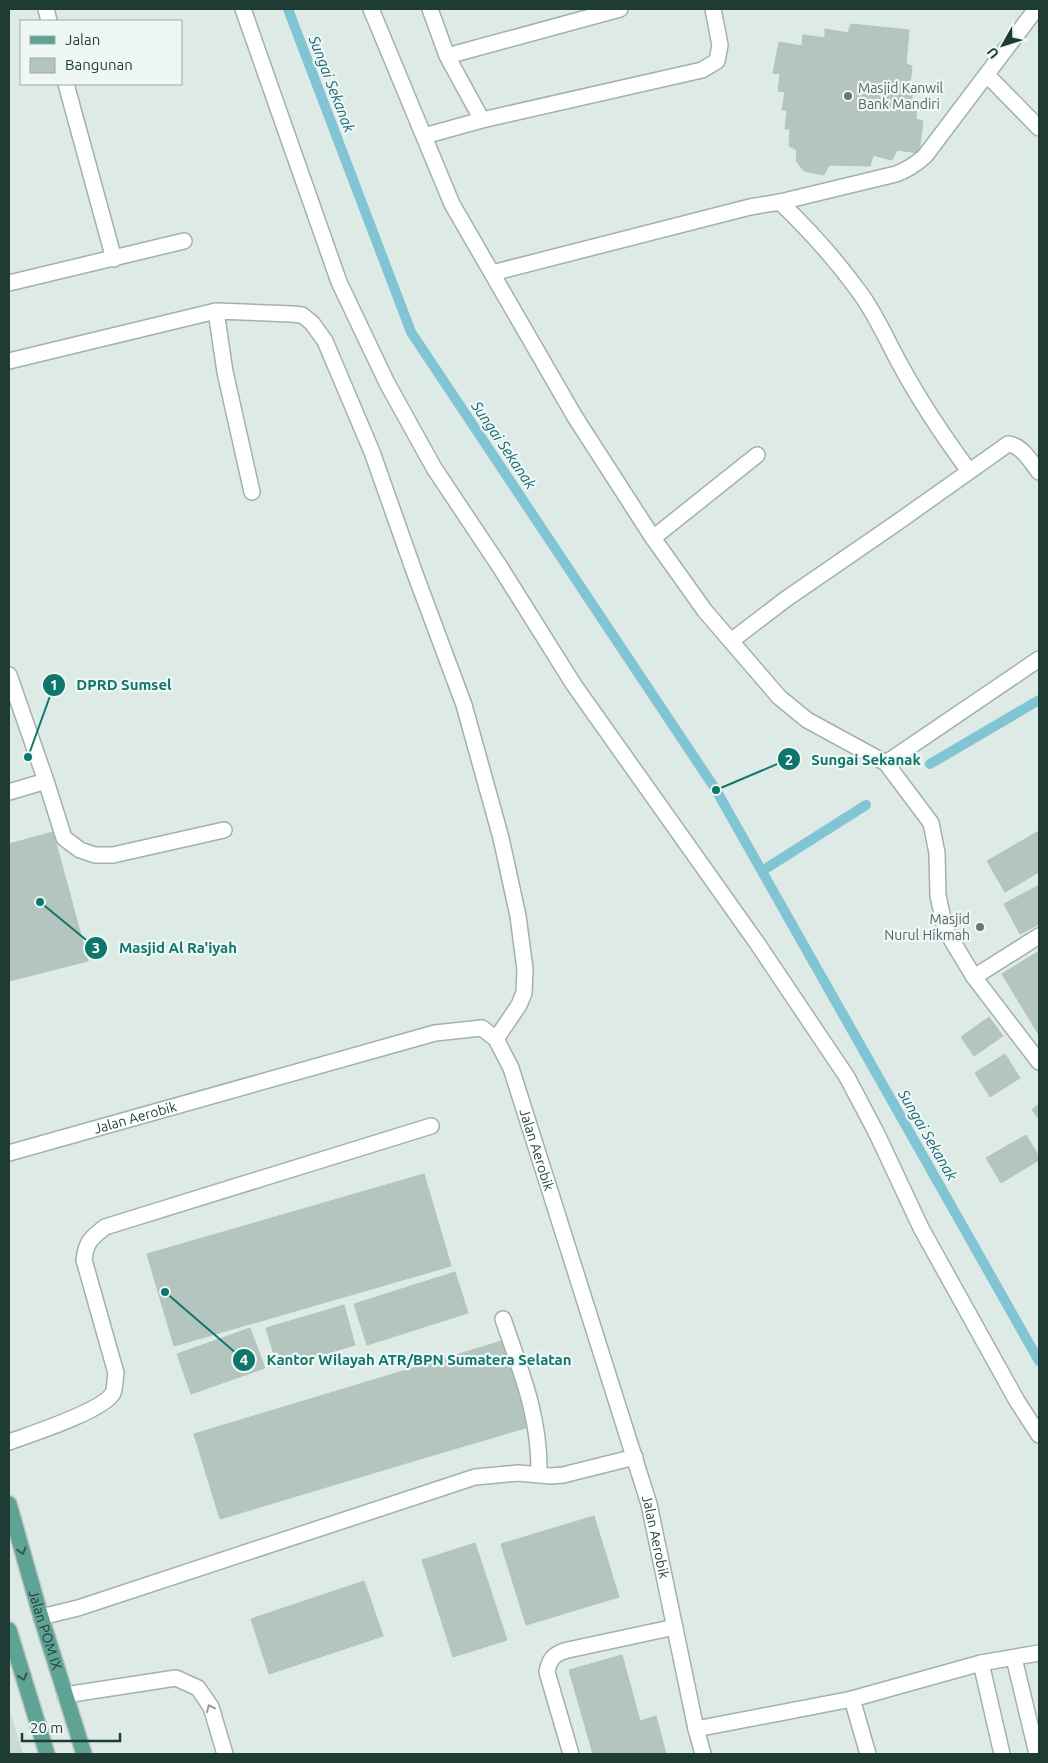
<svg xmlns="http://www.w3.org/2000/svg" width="1048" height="1763" font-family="Ubuntu,sans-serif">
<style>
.built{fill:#ccdad4}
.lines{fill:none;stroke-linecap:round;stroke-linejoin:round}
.stream{stroke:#81c4d4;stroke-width:10}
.building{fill:#b3c5be;stroke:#b0c4bd}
.service-casing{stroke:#a1b2ac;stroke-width:18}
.minor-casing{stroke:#a1b2ac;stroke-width:18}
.primary-casing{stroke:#bcc4c2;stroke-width:18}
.service{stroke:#fff;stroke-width:15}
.minor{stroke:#fff;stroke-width:15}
.primary{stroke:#5fa394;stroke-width:15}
.oneway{stroke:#325a51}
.oneway2{stroke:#8e9d9a}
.worship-dot{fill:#6b7280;stroke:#eef7f3;stroke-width:2}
.labels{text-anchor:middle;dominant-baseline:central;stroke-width:4.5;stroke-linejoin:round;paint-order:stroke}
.worship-label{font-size:14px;fill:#5b616d;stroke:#eef7f3;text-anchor:start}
.street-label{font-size:14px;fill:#1e3b34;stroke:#eef7f3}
.water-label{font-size:15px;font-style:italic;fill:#166579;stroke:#eef7f3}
.leader{fill:none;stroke:#0f766e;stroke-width:2}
.callout-dot{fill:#0f766e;stroke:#eef7f3;stroke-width:2}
.mark-label{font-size:15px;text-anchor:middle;font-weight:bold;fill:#fff}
.callout-label{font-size:15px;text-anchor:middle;font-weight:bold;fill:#0f766e;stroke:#eef7f3;stroke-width:4.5;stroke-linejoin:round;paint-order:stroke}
</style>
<rect width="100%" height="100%" fill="#deeae5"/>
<path class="built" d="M 9,1708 L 23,1754 L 9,1754 Z"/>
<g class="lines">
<path class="stream" d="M 288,9 L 411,332 L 716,790 L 1039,1361
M 930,764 L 1039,700
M 762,871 L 866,805"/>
</g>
<path class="building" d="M 851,24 L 909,30 L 906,64 L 912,66 L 910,83 L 915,85 L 911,100 L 917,102 L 916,119 L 923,121 L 919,153 L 897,150 L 892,160 L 873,155 L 870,166 L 829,165 L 824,175 L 804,171 L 796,161 L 797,150 L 789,146 L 790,129 L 785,129 L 787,110 L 782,110 L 785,92 L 778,91 L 780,74 L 773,73 L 779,42 L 802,46 L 803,35 L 825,38 L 825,29 L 848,33 Z
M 1039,831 L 1039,872 L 1005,892 L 987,861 Z
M 53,832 L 88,961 L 9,981 L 9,844 Z
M 1039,885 L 1039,924 L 1020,934 L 1004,904 Z
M 1039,951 L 1039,1035 L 1002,974 Z
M 989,1017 L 1003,1036 L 974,1056 L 961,1037 Z
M 1005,1054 L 1020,1078 L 990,1097 L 975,1073 Z
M 1039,1104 L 1039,1119 L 1032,1110 Z
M 1026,1135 L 1039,1157 L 1039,1160 L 1001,1183 L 986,1158 Z
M 424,1174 L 451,1266 L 174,1346 L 147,1254 Z
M 455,1272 L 468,1313 L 367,1345 L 354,1304 Z
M 344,1305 L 355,1345 L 278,1368 L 266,1328 Z
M 250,1328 L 265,1368 L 191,1394 L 177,1354 Z
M 505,1340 L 532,1426 L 420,1459 L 393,1374 Z
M 393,1374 L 420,1459 L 220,1519 L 194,1434 Z
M 594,1516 L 619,1597 L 526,1625 L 501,1544 Z
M 475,1543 L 507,1640 L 453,1657 L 422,1560 Z
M 364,1581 L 383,1636 L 269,1674 L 251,1619 Z
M 622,1655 L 640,1721 L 656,1716 L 666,1754 L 593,1754 L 569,1670 Z"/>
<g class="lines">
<g class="service-casing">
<path id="service" d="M 46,9 L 49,21
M 430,9 L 447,56 L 482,120 L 702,70 L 717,61 L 720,45 L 713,9
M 447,56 L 620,9
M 66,84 L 114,259
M 424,136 L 482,120
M 9,283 L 184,241
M 9,361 L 216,311
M 252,492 L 225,372 L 216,311 L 292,314 L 302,315 L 312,323 L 325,341 L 372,452 L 414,571 L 464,705 L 501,838 L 518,916 L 525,969 L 524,993 L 519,1005 L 496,1039
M 9,675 L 46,781 L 9,792
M 46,781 L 64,838 L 80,850 L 95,855 L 113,855 L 224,830
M 503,1319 C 521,1372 540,1416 539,1474
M 9,1442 C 31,1434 103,1411 113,1393 C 115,1388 115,1379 116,1373 L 84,1260 C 86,1242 91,1238 105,1227 L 431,1126
M 41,1617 L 78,1608 L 475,1477 L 518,1473 L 551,1476 L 563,1475 L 635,1457
M 65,1695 L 176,1678 L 198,1688 L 211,1707 L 225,1754
M 571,1754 L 547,1672 C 549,1659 555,1653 568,1650 L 675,1627"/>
</g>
<g class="minor-casing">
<g id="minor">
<path d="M 243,9 L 339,282 L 387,383 L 434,468 L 500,567 L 574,685 L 757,943 L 847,1077 L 877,1134 L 921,1228 L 1017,1401 L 1039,1435"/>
<path d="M 371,9 L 452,204 L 575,417 L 653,538 L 705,611 L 779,697 L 807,720 L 886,763 L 931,823 L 937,853 L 938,895 L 945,929 L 974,977 L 1039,1062"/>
<path d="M 987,75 L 1039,128"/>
<path d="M 780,202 L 896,174 C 907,170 916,164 925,156 L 1036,9"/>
<path d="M 492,273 L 750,207 L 780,202 C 809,230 837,261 860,293 C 877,316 887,341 901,366 C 921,403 944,437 969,471"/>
<path d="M 653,538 L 757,455"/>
<path d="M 731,641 L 786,599 L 895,524 L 1008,444 C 1022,445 1031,462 1039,472"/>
<path d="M 886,763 L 1039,659"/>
<path d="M 974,977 L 1039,936"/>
<path id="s1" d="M 9,1153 L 435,1033 L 482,1028 L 496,1039 L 511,1068 L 649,1504 L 696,1729 L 703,1754"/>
<path d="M 1014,1658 L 1037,1754"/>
<path d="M 981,1663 L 1002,1754"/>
<path d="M 852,1699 L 868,1754"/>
<path d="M 696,1729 L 852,1699 L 981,1663 L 1039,1653"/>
</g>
</g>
<g class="primary-casing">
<g id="primary">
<path id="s2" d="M 9,1504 L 41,1617 L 84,1754"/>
<path d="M 9,1630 L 47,1754"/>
</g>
</g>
<use href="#service" class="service"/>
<use href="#minor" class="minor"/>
<use href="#primary" class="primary"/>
</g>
<defs><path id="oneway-chevron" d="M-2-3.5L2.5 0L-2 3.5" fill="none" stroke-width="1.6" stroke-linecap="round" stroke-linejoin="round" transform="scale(1.25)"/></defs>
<g class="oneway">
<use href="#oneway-chevron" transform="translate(22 1551) rotate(74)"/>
<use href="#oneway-chevron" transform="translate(23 1677) rotate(73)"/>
</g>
<use class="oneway2" href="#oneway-chevron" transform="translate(210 1708) rotate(-115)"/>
<g class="worship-dot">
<circle cx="848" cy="96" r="5"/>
<circle cx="980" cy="927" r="5"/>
</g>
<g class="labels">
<g class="worship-label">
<text x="858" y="88">Masjid Kanwil<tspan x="858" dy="16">Bank Mandiri</tspan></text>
<text x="970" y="919" text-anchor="end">Masjid<tspan x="970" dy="16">Nurul Hikmah</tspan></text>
</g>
<g class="street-label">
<text stroke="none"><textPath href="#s1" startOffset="131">Jalan Aerobik</textPath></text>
<text stroke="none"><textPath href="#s1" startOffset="626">Jalan Aerobik</textPath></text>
<text stroke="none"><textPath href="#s1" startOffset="1031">Jalan Aerobik</textPath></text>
<text stroke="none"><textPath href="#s2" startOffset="131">Jalan POM IX</textPath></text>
</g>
<g class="water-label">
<text transform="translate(332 84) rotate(69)">Sungai Sekanak</text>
<text transform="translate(504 445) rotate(56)">Sungai Sekanak</text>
<text transform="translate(928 1135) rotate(60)">Sungai Sekanak</text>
</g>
</g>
<path class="leader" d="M28 757L54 685M716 790L789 759M40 902L96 948M165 1292L244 1360"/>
<g class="callout-dot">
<circle cx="28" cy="757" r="5"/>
<circle cx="716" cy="790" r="5"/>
<circle cx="40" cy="902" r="5"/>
<circle cx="165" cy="1292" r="5"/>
<circle cx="54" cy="685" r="12"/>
<circle cx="789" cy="759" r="12"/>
<circle cx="96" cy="948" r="12"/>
<circle cx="244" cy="1360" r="12"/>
</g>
<g class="mark-label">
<text x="54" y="690">1</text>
<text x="789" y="765">2</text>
<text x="96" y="953">3</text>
<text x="244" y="1365">4</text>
</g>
<g class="callout-label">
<text x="124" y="690">DPRD Sumsel</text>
<text x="866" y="765">Sungai Sekanak</text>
<text x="178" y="953">Masjid Al Ra'iyah</text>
<text x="419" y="1365">Kantor Wilayah ATR/BPN Sumatera Selatan</text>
</g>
<rect width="1048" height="1763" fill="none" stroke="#1e3b34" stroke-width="20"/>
<rect x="20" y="20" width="162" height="65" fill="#eef7f3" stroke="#9baca7"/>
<rect x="30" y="36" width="25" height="8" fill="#5fa394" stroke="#9baca7"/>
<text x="65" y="45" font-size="15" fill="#1e3b34">Jalan</text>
<rect x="30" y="58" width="25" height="15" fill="#b3c5be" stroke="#9baca7"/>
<text x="65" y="70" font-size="15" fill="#1e3b34">Bangunan</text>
<g transform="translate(1003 45) rotate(231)" stroke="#eef7f3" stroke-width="4" paint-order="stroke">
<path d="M0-4L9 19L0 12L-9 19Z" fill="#1e3b34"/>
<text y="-8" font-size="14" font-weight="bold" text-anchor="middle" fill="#1e3b34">U</text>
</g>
<path d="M22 1733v8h98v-8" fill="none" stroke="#1e3b34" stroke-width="2.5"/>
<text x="30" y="1733" font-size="15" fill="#1e3b34" stroke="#eef7f3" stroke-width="4" paint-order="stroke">20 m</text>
</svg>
